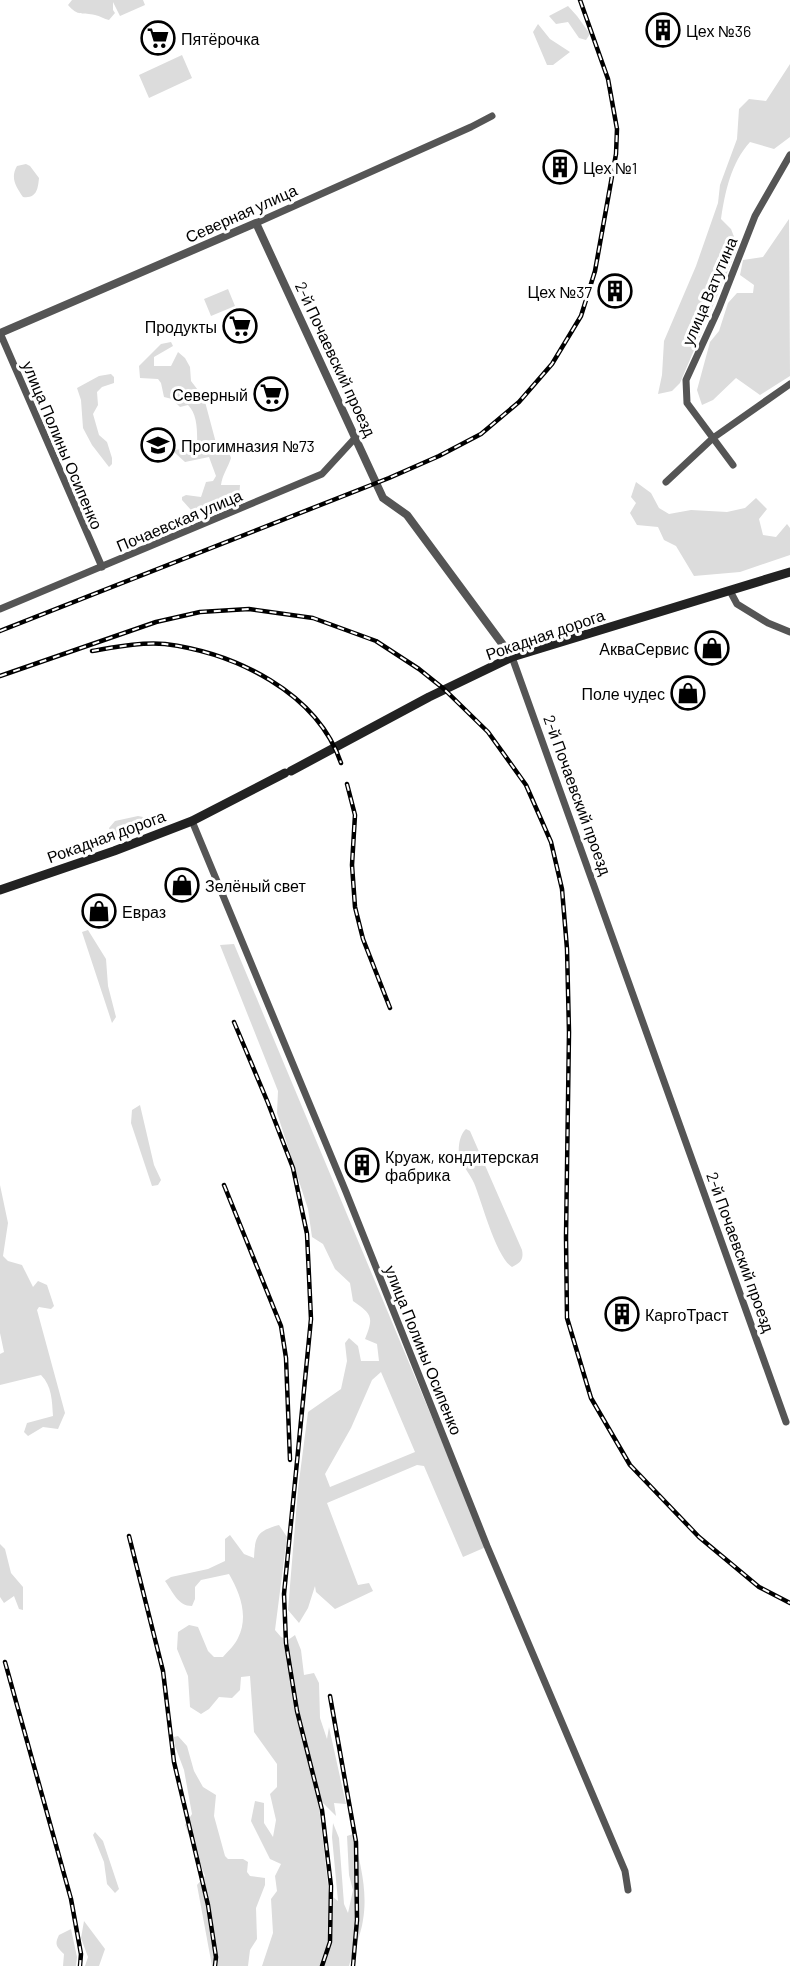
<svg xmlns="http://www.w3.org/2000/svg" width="790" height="1966" font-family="Barlow,sans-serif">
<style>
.green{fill:#dcdcdc;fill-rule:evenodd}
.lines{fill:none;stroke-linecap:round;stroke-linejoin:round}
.minor{stroke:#555;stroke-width:7}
.tertiary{stroke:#555;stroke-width:8}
.secondary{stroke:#222;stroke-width:9}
.rail-casing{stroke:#000;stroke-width:4.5}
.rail{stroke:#fff;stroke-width:2;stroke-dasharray:7;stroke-linecap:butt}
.labels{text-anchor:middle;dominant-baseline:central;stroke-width:6;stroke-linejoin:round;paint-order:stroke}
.poi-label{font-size:16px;fill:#000;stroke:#fff;text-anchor:start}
.street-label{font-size:16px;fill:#000;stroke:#fff}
</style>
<rect width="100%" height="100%" fill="#fff"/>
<path class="green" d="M 72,0 L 143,0 L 145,5 L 120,16 L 113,2 L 113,10 L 115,13 L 109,20 C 104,19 100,16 95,15 C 83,12 78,17 68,5 Z
M 568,6 L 577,16 L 590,34 L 586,40 L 579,38 L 568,22 L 556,24 L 549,16 Z
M 538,24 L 550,39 L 570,52 L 553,65 L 547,65 L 533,32 Z
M 182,55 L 192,78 L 149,98 L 139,75 Z
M 790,64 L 790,137 L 774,149 L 750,142 C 731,163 725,192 721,219 L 731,229 L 738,247 L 680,383 L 672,391 L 658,394 L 662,375 L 664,341 L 696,266 L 718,203 L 720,185 L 737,139 L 739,109 L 749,99 L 766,101 Z
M 26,164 L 30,166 L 39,178 C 38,188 37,199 23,197 C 16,187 10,178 17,166 Z
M 789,219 L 790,376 L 760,395 L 736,378 L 713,400 L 702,405 L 697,390 L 710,342 L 719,331 L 728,303 L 737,293 L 753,293 L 754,285 L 740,275 L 743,260 L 763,257 Z
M 228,289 L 235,306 L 211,316 L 204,299 Z
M 171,342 L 173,346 L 154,357 L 154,366 L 171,366 L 178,352 L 185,358 L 190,367 L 191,381 L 204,398 L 216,443 L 227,447 L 231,458 C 228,468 222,475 221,485 L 240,485 L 239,499 L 193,515 L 191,510 L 182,500 L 182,497 L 186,495 L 201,497 L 206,482 L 213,481 L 216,476 L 209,457 L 185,462 L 174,452 L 175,450 L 183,449 L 197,451 C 197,436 199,416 188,405 L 180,407 L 172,399 L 164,397 L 161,383 L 158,379 L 140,378 L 139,366 L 161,344 Z
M 111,374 L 114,377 L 114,383 L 102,387 L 97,392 L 98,405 L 93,414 L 99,435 L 107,442 L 112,458 L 112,464 L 109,467 L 92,445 L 83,428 L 81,400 L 77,388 L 99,376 Z
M 636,482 L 651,493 L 659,508 L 669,514 L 691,510 L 727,512 L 745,508 L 756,498 L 767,509 L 759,519 L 763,535 L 776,537 L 787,524 L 790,528 L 790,555 L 740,572 L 694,576 L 676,546 L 664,540 L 658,527 L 637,525 L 630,513 L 636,503 L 631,497 Z
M 138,816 L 143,817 L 145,820 L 141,830 L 128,832 L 125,837 L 121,839 L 114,831 L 110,831 L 109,828 L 115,821 Z
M 88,930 L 106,959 L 108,986 L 116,1017 L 112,1023 L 82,932 Z
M 234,944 L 486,1547 L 463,1557 L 424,1466 L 417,1465 L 327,1503 L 358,1585 L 369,1583 L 373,1591 L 335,1609 L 316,1592 L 315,1586 L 308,1608 L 299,1623 L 288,1610 L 298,1489 L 308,1412 L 341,1389 L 347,1361 L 345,1343 L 349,1338 L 358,1346 L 361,1361 L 379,1361 L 377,1344 L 365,1339 C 374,1317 372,1314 353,1301 L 350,1283 L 335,1269 L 323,1244 L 312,1237 L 308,1209 L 277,1113 L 278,1091 L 220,945 ZM 381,1372 L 415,1452 L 330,1487 L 325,1474 L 351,1428 L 372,1380 Z
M 140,1105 L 154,1165 L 161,1180 L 158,1185 L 152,1186 L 131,1123 L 132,1110 Z
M 466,1129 L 470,1131 L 522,1250 C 524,1260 520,1263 512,1267 C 496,1257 482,1202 474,1183 C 470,1174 461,1164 459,1154 C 458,1146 460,1134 466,1129 Z
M 0,1185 L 8,1223 L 3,1256 L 8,1261 L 22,1265 L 33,1287 L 38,1281 L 47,1285 L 54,1306 L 51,1309 L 39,1307 L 37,1310 L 65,1413 L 58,1429 L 43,1427 L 28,1436 L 24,1432 L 27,1423 L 53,1416 C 52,1401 52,1386 41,1375 L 0,1385 L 0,1354 L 4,1352 L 0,1333 Z
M 279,1525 L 287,1537 L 275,1630 L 281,1637 L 288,1640 L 295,1635 L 301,1650 L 304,1675 L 314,1673 L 319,1683 L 320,1718 L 327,1739 L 329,1727 L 346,1804 L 334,1803 L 336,1816 L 318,1798 L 329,1894 L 338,1901 L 332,1837 L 333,1823 L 339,1838 L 344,1904 L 348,1913 L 353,1890 L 349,1875 L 347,1836 L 353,1834 C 360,1862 368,1891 363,1920 C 361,1935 353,1951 349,1966 L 262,1966 L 273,1933 L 271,1899 L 277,1891 L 275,1876 L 281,1864 L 270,1859 L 251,1821 L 255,1801 L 264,1803 L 264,1823 L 273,1837 L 276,1820 L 270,1794 L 277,1787 L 277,1764 L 254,1732 L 250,1676 L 241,1677 L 240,1690 L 232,1698 L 219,1697 L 209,1709 L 201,1714 L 190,1707 L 188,1676 L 177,1649 L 178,1632 L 189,1625 L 198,1627 L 208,1651 L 214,1657 L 223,1657 C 228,1651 235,1645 238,1638 C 249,1616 240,1593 229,1574 L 201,1580 L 195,1587 L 195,1599 L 192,1606 C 178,1606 173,1592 165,1581 L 171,1577 L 208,1569 L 225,1561 L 225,1539 L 230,1535 L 244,1554 L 254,1558 C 255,1536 257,1531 279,1525 Z
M 0,1544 L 5,1549 L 11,1573 L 23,1587 L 23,1610 L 19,1609 L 14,1596 L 4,1603 L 0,1597 Z
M 178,1736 L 187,1746 L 194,1771 L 203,1787 L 216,1795 L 214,1816 L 225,1856 L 228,1859 L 243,1859 L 248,1862 L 247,1872 L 250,1876 L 265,1878 L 265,1885 L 256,1908 L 257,1939 L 250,1950 L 248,1966 L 212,1966 L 197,1885 L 205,1876 L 185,1825 L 192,1814 L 184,1770 L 175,1746 L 174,1737 Z
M 95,1832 L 103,1841 L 119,1889 L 115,1893 L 107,1884 L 104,1862 L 93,1835 Z
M 84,1921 L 105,1949 L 99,1966 L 85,1966 L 88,1957 L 81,1938 Z
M 71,1929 L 77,1957 L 76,1966 L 63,1966 L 64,1954 C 57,1947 54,1945 59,1935 Z"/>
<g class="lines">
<path class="minor" d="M 256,223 L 471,127 L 492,116
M 0,333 L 102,567
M 733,465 L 687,403 L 686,380 L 719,308 L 755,216 L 790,155
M 666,482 L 713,438 L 790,384
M 730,591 L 737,604 L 768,623 L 790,632
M 0,609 L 322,474 L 356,437
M 512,657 L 786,1422
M 192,821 L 346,1192 L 487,1546 L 625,1871 L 628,1890"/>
<path class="tertiary" d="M 0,333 L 256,223 L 383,498 L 407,515 L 512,657"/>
<path class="secondary" d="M 291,771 L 429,697 L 512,657 L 790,572
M 0,890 L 114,851 L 192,821 L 285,773"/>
<g class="rail-casing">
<path id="rail" d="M 0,631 L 389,478 L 439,456 L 481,434 L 519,402 L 552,364 L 581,316 L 595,271 L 616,154 L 617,129 L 608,79 L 580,0
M 92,651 C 116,647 140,642 165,644 C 235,653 317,692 341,763
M 0,676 L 156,622 L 200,612 L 249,609 L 313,618 L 376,641 L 419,669 L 444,689 L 488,732 L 526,785 L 551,842 L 562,889 L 567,949 L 569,1032 L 566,1237 L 567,1318 L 591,1398 L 630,1465 L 699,1537 L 759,1587 L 790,1603
M 347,784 L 355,815 L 352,865 L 355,907 L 363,939 L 390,1008
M 234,1022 L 268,1103 L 293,1168 L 307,1234 L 311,1319 L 284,1594 L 286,1643 L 297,1711 L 322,1810 L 331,1886 L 330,1942 L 322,1966
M 224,1185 L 281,1326 L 286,1358 L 290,1460
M 129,1536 L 163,1671 L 174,1762 L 208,1905 L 216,1957 L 215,1966
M 5,1662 L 71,1899 L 81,1954 L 80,1966
M 330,1696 L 356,1842 L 357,1920 L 353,1966"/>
</g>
<use href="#rail" class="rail"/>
</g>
<defs>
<g id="building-ring" transform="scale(1.725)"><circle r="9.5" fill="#fff" stroke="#000" stroke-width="1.5"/><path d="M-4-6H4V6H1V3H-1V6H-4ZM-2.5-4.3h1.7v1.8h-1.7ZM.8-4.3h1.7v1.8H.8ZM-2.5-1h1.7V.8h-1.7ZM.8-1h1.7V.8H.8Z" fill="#000"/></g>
<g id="supermarket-ring" transform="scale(1.725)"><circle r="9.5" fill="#fff" stroke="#000" stroke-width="1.5"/><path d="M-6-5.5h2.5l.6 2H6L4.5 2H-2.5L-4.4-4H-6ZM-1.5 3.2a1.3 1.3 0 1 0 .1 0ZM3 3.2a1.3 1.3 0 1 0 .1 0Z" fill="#000"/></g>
<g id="school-ring" transform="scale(1.725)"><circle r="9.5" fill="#fff" stroke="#000" stroke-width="1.5"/><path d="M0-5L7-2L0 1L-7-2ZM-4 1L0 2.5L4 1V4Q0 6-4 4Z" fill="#000"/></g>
<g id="shop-ring" transform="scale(1.725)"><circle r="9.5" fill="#fff" stroke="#000" stroke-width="1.5"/><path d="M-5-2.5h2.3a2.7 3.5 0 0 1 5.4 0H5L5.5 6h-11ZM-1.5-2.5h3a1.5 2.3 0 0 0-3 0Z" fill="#000"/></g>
</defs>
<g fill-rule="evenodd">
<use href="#building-ring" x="663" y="30"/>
<use href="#supermarket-ring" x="158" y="38"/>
<use href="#building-ring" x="560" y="167"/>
<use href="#building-ring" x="615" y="291"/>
<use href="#supermarket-ring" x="240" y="326"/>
<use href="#supermarket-ring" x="271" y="394"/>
<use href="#school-ring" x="158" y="445"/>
<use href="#shop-ring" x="712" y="648"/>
<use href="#shop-ring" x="688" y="693"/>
<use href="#shop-ring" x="182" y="885"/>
<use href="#shop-ring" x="99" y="911"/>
<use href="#building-ring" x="362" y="1165"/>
<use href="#building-ring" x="622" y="1314"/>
</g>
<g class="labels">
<g class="poi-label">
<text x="686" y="30">Цех №36</text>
<text x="181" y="38">Пятёрочка</text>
<text x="583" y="167">Цех №1</text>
<text x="592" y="291" text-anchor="end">Цех №37</text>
<text x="217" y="326" text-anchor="end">Продукты</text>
<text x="248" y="394" text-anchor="end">Северный</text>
<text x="181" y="445">Прогимназия №73</text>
<text x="689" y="648" text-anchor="end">АкваСервис</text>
<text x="665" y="693" text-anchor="end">Поле чудес</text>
<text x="205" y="885">Зелёный свет</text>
<text x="122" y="911">Евраз</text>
<text x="385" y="1156">Круаж, кондитерская<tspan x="385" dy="18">фабрика</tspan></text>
<text x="645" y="1314">КаргоТраст</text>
</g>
<g class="street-label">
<text transform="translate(241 213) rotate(-24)">Северная улица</text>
<text transform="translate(709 291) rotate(-67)">улица Ватутина</text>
<text transform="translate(336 359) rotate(65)">2-й Почаевский проезд</text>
<text transform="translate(63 445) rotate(67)">улица Полины Осипенко</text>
<text transform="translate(179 520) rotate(-23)">Почаевская улица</text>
<text transform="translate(545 634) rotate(-19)">Рокадная дорога</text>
<text transform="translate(578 795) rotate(70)">2-й Почаевский проезд</text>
<text transform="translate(106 836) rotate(-20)">Рокадная дорога</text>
<text transform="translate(741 1252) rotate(70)">2-й Почаевский проезд</text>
<text transform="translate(424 1350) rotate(68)">улица Полины Осипенко</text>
</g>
</g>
</svg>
